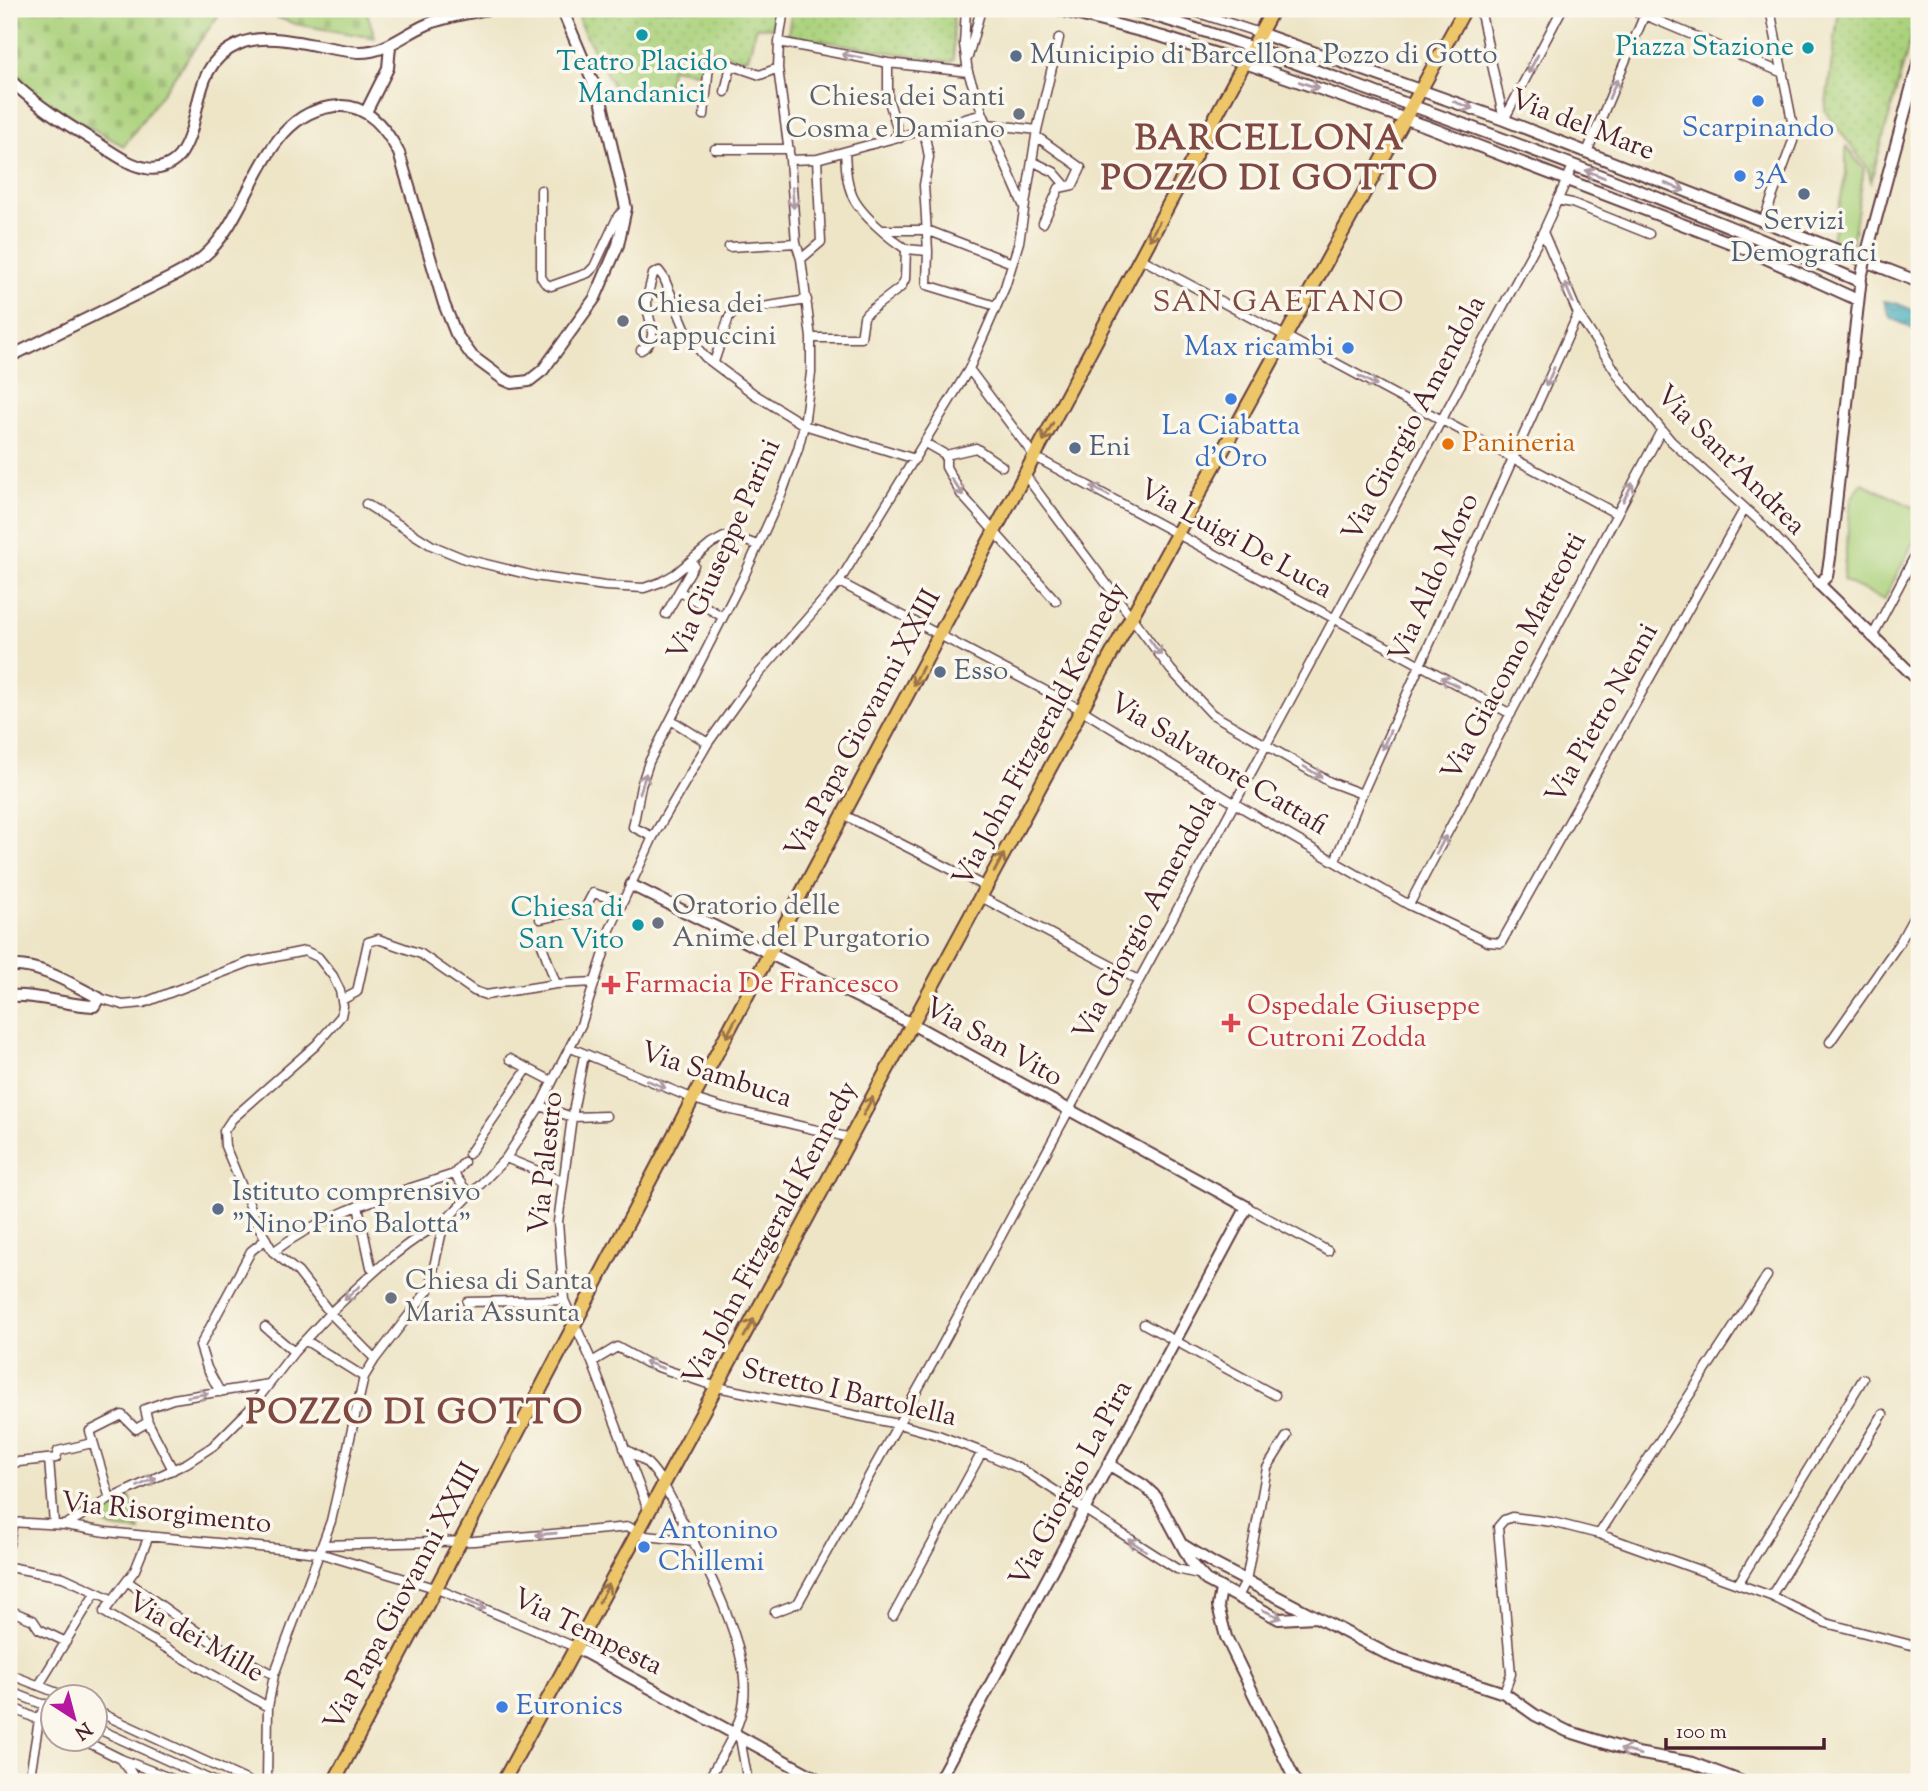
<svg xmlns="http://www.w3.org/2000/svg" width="1928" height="1791" font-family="'Sorts Mill Goudy',serif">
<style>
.green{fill:#aad17b;stroke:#7a7853;stroke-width:2}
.cemetery{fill:url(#cemetery-stones);stroke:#7a7853;stroke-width:2}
.park{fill:url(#park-dots);stroke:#7a7853;stroke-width:2}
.water{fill:url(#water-waves);stroke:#426472;stroke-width:2}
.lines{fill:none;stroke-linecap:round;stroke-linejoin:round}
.minor-casing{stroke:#633d42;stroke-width:11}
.tertiary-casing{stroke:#633d42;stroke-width:14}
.primary-casing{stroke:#633d42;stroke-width:16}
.minor{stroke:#fff;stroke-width:8}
.tertiary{stroke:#fff;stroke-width:10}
.primary{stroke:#ecc669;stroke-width:12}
.tertiary-bridge-casing{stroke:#633d42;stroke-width:14;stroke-linecap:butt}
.tertiary-bridge{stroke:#fff;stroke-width:10}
.oneway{stroke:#ae9aa0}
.oneway2{stroke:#9b724a}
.culture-dot{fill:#0f9aa8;stroke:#fbf7ec;stroke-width:2.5}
.service-dot{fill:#5c6f8a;stroke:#fbf7ec;stroke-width:2.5}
.shop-dot{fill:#3f7fe0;stroke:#fbf7ec;stroke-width:2.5}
.worship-dot{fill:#6b7280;stroke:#fbf7ec;stroke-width:2.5}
.food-dot{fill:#e8710a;stroke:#fbf7ec;stroke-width:2.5}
.health-dot{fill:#e0444e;stroke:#fbf7ec;stroke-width:2.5}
.labels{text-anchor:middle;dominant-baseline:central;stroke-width:7;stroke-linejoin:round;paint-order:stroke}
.culture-label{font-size:28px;fill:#0d838f;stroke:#fbf7ec;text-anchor:end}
.service-label{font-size:28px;fill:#4e5e75;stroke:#fbf7ec;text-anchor:start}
.worship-label{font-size:28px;fill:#5b616d;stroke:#fbf7ec;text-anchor:start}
.street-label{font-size:28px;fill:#4a1f2b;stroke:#fbf7ec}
.shop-label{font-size:28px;fill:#366cbe;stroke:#fbf7ec;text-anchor:start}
.food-label{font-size:28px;fill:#c56008;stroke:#fbf7ec;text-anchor:start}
.health-label{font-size:28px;fill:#be3a42;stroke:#fbf7ec;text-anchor:start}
.neighbourhood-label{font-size:30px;letter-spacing:2px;fill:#7f4941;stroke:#fbf7ec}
.district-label{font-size:35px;font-weight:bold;letter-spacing:2px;fill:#7f4941;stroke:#fbf7ec}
</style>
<defs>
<pattern id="cemetery-stones" width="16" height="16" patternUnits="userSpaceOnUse" patternTransform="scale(1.75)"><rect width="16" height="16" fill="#aad17b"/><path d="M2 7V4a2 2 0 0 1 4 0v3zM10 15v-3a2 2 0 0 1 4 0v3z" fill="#94b36a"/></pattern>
<pattern id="park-dots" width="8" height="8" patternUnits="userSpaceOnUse" patternTransform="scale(1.75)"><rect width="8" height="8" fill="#aad17b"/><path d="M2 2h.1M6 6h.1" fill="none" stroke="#94b36a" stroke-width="1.8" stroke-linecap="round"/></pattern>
<pattern id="water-waves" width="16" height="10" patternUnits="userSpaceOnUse" patternTransform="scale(1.75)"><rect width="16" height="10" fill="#3baab9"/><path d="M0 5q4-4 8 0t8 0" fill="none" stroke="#348a97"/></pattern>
</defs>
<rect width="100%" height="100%" fill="#fbf7ec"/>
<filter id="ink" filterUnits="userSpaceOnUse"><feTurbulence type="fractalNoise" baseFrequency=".0143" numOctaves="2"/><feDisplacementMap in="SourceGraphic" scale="14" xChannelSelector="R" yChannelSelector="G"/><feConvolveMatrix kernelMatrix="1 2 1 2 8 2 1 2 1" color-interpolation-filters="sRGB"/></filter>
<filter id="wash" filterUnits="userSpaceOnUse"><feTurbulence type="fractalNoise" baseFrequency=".00686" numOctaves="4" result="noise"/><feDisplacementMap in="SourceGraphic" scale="28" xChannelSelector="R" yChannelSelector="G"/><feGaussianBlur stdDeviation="1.57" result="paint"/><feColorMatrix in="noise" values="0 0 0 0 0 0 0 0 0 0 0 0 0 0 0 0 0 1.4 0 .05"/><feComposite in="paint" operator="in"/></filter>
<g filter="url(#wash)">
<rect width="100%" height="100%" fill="#eee5c7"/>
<path class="green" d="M 1846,147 L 1864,169 L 1852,246 L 1832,239 L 1846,174 Z
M 1862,483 L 1919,510 L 1919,531 L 1884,600 L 1843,580 L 1851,499 Z"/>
<path class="cemetery" d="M 9,9 L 223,9 L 124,146 C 90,127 35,100 9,72 Z
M 255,9 L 366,9 L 375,38 L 295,24 Z"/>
<path class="park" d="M 579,9 L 775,9 L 772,28 L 756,27 L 748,58 L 743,58 L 743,60 L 711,50 L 704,60 L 702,73 L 671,68 L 667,96 L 661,96 L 660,89 L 618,95 L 580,24 Z
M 792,9 L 953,9 L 954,59 L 949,62 L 788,35 Z
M 1839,9 L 1919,9 L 1871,181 L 1868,169 L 1825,111 Z
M 130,1497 L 140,1531 C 126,1529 104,1531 99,1517 L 105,1510 Z"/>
<path class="water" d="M 1884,301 L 1896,303 L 1919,313 L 1919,332 L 1890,317 Z"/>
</g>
<g filter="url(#ink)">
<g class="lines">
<g class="minor-casing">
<path id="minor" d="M 966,9 L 964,44 L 968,72 L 983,114 L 1024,207
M 1186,9 L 1260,33
M 1480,9 L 1504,120
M 1630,9 L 1783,73
M 779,42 L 888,63 L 968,72
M 968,57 L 981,9
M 888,63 L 888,98 L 900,138
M 725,92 L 731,65
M 704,115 L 709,65 L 716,60 L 760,75 L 778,68
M 1504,120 L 1562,9
M 988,124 L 1037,130
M 924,131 L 929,157 L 924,185 L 928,251 L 927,285 L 996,306
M 1036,136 L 1081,168 L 1073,185 L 1059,188 L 1043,223
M 715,149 L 789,149
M 1587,152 L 1647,9
M 790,160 L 817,159 L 983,114
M 1032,161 L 1054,172 L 1066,186
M 541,190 L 541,277 L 545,283 L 551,286 L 588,273 L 594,267 L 618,216 L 626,208
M 1557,200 L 1572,203 L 1649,234
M 1763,222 L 1793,141 L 1794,131 L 1770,9
M 882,230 L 927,230 L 1012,263
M 1543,232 L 1578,314 L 1624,384 L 1671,441 L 1768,529 L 1819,584
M 729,247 L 796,243
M 906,249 L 928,251
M 1140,258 L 1617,514
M 801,259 L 821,242 L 817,159
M 811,338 L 861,338 L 864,317 L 867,313 L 901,287 L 905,279 L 906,249 C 890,239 859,213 852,195 C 846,181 846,167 845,152
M 641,350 C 662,338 647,321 647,303 C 647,294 651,283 653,274 L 659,271 L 664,278 L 685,328 L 694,344 L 705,357 L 754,394 L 804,425 L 915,459
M 714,362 L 729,317 L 736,311 L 807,300
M 969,369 L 1035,457 L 1511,714
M 925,443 L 946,455 L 946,467 L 961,494 L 1056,601
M 946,455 L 976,448 L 1002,466
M 1025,475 L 1171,670 L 1212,714 L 1330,782 L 1362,794
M 366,504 L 431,545 L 465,559 L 535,576 L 605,586 L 644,588 L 661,582 L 675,574 L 711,544 L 724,537 L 735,537 L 757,545
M 839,582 L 1082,710 L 1234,803 L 1409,905 L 1488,942 L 1501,943 L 1745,508
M 679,591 L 723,617
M 666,614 L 694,565
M 1872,637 L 1919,548
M 671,720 L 708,743
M 844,815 L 986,887
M 653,837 L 633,827 L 641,786 L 649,762 L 744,576 L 782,493 L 798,449 L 804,425 L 811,373 L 811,338 L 801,259 L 796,243 L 790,160 L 778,68 L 779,42 L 784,9
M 1335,861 L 1362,794 L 1578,314
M 981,897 L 1138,980
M 1409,905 L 1661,431
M 540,919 L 584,910 L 593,893 L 622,902
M 539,937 L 556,984
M 342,1000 L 357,992 L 368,942 L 378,939 L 421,954 L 474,991 L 486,995 L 556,984 L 595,982
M 1830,1042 L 1900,942 L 1919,907
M 571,1048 L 694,1099 L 723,1108 L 851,1138
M 584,1055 L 572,1117 L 558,1222 L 564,1300 L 592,1362 L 649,1512
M 510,1059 L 552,1081
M 540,1106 L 572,1117 L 606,1116
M 469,1154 L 528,1068
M 506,1158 L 562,1181
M 454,1174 L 464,1162
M 358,1206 L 371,1267 L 375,1271
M 1247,1207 L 1328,1251
M 273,1252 C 326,1211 391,1195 454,1174 L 469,1194
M 467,1302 L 564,1300
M 1144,1324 L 1275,1395
M 265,1327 L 294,1352
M 305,1340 L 364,1377
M 375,1359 L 330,1313 C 365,1281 401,1243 444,1222 L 506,1158 L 540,1106 L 581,1025 L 606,947 L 607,936 L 653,837 L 708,743 L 751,683 L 839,582 L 969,369 L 1005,287 L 1019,242 L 1037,130 L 1059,38
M 592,1362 L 617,1347 L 646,1363 L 717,1387 L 898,1424 L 938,1435 L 982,1452 L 1023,1470 L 1177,1569 L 1198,1574
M 220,1392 L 207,1368 L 200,1346 L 251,1251 L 266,1239
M 148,1422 L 145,1409 L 173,1399 L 269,1384
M 624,1448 C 631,1453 640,1457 647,1463 C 662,1478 671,1499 681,1518 C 705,1564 750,1647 744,1699 C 741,1729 721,1756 707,1782
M 49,1459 L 54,1524
M 9,1463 L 56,1458 L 58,1451 L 92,1443
M 110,1499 L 90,1431 L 122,1415 L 136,1429 L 148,1422 L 173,1470
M 9,1522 L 65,1525 L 106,1532 L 319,1553 L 435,1588 L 575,1647
M 65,1525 L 110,1499 L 187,1463 L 213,1446 L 250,1409 L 294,1352 L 330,1313 L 298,1272 L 273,1252 L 258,1225 L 225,1146 L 224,1131 L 232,1119 L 316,1045 L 341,1016 L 343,1006 L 340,991 L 333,976 L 318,957 L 305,951 L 250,962 L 143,1003 L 123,1005 L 99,998
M 1599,1534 L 1767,1276
M 149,1536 L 135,1570 L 104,1612 L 268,1707
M 9,1545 L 13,1522
M 322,1545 L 474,1541 L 629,1527 L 646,1536 L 694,1541
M 9,1567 L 63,1577 L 113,1600
M 127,1581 L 213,1643 L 274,1675
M 1738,1584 L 1863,1379
M 1771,1596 L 1883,1414
M 1238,1597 L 1246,1581 L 1267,1468 L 1287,1436
M 9,1610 L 33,1620 L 39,1629 L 66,1642
M 775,1612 L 798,1603 L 933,1362 L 1543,232 L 1573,166
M 893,1616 L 982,1452
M 9,1674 L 65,1696
M 39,1685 L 96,1592
M 9,1691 L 52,1708
M 1504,1693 L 1511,1674 L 1498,1527 L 1504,1520 L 1512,1517 L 1552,1522 L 1599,1534 L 1771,1596 L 1826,1623 L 1919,1647
M 9,1706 L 52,1726
M 94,1710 L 250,1782
M 94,1727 L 215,1782
M 79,1738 L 121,1759 L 180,1782
M 740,1738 L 748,1782
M 121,1759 L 138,1782
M 29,1782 L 39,1720 L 45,1704
M 267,1782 L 268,1707 L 274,1675 L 331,1521 L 364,1377 L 375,1359 L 429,1289 L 444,1222"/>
</g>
<g class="tertiary-casing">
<path id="tertiary" d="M 1056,9 L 1163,37 L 1245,63 L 1426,126 L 1739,246 L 1858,300
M 1129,9 C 1216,32 1300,65 1385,96 C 1545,153 1705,214 1861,282
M 1260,33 L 1504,120 L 1919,282
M 9,79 C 36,105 66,124 99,144 C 113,153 129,165 146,168 C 160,171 175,164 182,152 C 204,116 190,65 239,44 C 273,29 324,51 360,52 C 387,52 404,34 428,24 C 447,16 469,13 489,9
M 366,112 L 388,68 L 390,46
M 1867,252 L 1919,60
M 1861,277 L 1830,558 L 1827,576 L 1819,584 L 1919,681
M 9,357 C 50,337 92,316 133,296 C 156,284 183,274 203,257 C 253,216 261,108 340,106 C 369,105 387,130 399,153 L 444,304 L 456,334 L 472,356 L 503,379 L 512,383 L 529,381 L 543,370 L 595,298 L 618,245 L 626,208 L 602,104 L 562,9
M 631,885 L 912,1024 L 1247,1207 L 938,1782
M 9,966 C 41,964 71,984 99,998 L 94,1006 C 65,1005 38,994 9,996
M 1108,1464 L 1143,1485 L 1156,1497 L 1193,1566 L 1206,1580 L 1279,1619 L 1315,1617
M 1183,1545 L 1214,1564 L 1393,1657 L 1504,1693 L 1535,1715 L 1567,1731 L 1637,1753 L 1693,1763 L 1743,1782
M 1221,1589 L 1218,1606 L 1226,1637 L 1296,1782
M 575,1647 L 823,1782"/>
</g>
<g class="primary-casing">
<path id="primary" d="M 334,1782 L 770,952 L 1273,9
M 503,1782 L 1132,616 L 1465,9"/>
</g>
<use href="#minor" class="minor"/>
<use href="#tertiary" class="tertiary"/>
<use href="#primary" class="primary"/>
<g class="tertiary-bridge-casing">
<path id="tertiary-bridge" d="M 1862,274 L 1867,252"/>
</g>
<use href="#tertiary-bridge" class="tertiary-bridge"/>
</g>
<defs><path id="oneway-shaft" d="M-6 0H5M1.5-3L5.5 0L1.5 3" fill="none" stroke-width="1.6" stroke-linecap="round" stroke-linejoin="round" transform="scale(1.75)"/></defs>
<g class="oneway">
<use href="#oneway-shaft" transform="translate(852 56) rotate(-169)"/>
<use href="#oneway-shaft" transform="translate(1533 64) rotate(118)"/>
<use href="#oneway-shaft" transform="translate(1309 85) rotate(19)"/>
<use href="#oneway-shaft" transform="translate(1613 89) rotate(-67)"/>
<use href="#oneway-shaft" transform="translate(1463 105) rotate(20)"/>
<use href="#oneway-shaft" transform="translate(1595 174) rotate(-159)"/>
<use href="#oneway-shaft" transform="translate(1675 187) rotate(21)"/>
<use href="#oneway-shaft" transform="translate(793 198) rotate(86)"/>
<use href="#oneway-shaft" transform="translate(1569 293) rotate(-113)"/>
<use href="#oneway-shaft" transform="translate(1550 377) rotate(114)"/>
<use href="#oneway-shaft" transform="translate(1368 381) rotate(28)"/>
<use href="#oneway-shaft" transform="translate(957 487) rotate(55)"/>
<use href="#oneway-shaft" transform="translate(1100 491) rotate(-152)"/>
<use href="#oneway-shaft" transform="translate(1628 492) rotate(-62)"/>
<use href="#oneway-shaft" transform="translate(1155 647) rotate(54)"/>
<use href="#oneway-shaft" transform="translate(1450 682) rotate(-152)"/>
<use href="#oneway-shaft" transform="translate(1386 740) rotate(114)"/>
<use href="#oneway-shaft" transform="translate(1313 772) rotate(31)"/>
<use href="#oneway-shaft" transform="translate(643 783) rotate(-73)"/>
<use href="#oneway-shaft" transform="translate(1441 845) rotate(-62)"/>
<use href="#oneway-shaft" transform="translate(656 1084) rotate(22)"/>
<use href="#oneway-shaft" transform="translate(352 1293) rotate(137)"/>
<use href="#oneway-shaft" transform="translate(654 1365) rotate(-160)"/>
<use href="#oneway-shaft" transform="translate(198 1395) rotate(-9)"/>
<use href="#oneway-shaft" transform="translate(147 1482) rotate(-25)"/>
<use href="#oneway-shaft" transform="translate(546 1534) rotate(175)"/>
<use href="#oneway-shaft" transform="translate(1137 1545) rotate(-148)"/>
<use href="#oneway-shaft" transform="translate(476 1605) rotate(23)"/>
<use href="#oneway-shaft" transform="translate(1272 1614) rotate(24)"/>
<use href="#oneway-shaft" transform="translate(1630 1752) rotate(-165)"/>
</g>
<g class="oneway2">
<use href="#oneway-shaft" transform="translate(1154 231) rotate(119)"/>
<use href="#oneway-shaft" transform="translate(1048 432) rotate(118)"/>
<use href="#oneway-shaft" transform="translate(918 676) rotate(118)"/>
<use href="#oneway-shaft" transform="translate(999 863) rotate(-62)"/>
<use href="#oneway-shaft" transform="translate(731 1028) rotate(117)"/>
<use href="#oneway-shaft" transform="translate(868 1106) rotate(-62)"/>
<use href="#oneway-shaft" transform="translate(749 1328) rotate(-61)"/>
<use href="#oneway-shaft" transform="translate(604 1593) rotate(-61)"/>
</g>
</g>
<g class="culture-dot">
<circle cx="642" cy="35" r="7"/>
<circle cx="1808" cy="48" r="7"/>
<circle cx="638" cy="925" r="7"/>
</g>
<g class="service-dot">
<circle cx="1016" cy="56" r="7"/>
<circle cx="1804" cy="194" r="7"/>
<circle cx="1075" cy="448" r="7"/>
<circle cx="940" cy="672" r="7"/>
<circle cx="218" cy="1209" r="7"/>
</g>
<g class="shop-dot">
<circle cx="1758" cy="101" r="7"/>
<circle cx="1740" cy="176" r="7"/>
<circle cx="1348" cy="348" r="7"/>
<circle cx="1231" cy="399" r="7"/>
<circle cx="644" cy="1547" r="7"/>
<circle cx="502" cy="1707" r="7"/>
</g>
<g class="worship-dot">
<circle cx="1019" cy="114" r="7"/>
<circle cx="623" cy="321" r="7"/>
<circle cx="658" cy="923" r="7"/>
<circle cx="391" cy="1298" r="7"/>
</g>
<circle class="food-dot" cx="1448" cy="444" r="7"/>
<g class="health-dot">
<path d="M607.5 974.5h7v7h7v7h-7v7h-7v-7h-7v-7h7z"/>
<path d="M1227.5 1012.5h7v7h7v7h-7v7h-7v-7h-7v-7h7z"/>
</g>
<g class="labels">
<g class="culture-label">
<text x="1794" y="48">Piazza Stazione</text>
<text x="642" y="63" text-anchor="middle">Teatro Placido<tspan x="642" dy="32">Mandanici</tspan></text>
<text x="624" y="909">Chiesa di<tspan x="624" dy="32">San Vito</tspan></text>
</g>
<g class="service-label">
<text x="1030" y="56">Municipio di Barcellona Pozzo di Gotto</text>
<text x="1804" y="222" text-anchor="middle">Servizi<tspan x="1804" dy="32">Demografici</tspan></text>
<text x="1089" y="448">Eni</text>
<text x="954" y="672">Esso</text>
<text x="232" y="1193">Istituto comprensivo<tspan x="232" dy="32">"Nino Pino Balotta"</tspan></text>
</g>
<g class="worship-label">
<text x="1005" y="98" text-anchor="end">Chiesa dei Santi<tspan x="1005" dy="32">Cosma e Damiano</tspan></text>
<text x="637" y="305">Chiesa dei<tspan x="637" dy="32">Cappuccini</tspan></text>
<text x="672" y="907">Oratorio delle<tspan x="672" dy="32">Anime del Purgatorio</tspan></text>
<text x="405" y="1282">Chiesa di Santa<tspan x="405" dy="32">Maria Assunta</tspan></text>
</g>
<g class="street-label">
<text transform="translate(1582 126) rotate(21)">Via del Mare</text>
<text transform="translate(1415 419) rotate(-62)">Via Giorgio Amendola</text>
<text transform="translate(1730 461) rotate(45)">Via Sant'Andrea</text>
<text transform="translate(1235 540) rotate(29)">Via Luigi De Luca</text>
<text transform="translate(725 550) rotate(-66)">Via Giuseppe Parini</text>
<text transform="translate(1435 578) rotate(-66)">Via Aldo Moro</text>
<text transform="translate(1515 657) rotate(-62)">Via Giacomo Matteotti</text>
<text transform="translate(1603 714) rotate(-61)">Via Pietro Nenni</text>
<text transform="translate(864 724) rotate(-62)">Via Papa Giovanni XXIII</text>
<text transform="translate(1041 735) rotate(-62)">Via John Fitzgerald Kennedy</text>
<text transform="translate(1218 765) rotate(31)">Via Salvatore Cattafi</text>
<text transform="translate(1146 918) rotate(-62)">Via Giorgio Amendola</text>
<text transform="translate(993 1043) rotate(29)">Via San Vito</text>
<text transform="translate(716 1076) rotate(18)">Via Sambuca</text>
<text transform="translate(547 1163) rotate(-84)">Via Palestro</text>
<text transform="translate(771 1234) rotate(-62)">Via John Fitzgerald Kennedy</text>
<text transform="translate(849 1394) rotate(13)">Stretto I Bartolella</text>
<text transform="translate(1072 1484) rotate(-62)">Via Giorgio La Pira</text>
<text transform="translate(166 1514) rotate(6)">Via Risorgimento</text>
<text transform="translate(403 1597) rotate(-62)">Via Papa Giovanni XXIII</text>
<text transform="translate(587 1633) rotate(26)">Via Tempesta</text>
<text transform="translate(195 1638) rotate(30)">Via dei Mille</text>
</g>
<g class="shop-label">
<text x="1758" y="129" text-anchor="middle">Scarpinando</text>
<text x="1754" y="176">3A</text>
<text x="1334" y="348" text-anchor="end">Max ricambi</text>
<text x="1231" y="427" text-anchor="middle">La Ciabatta<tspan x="1231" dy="32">d'Oro</tspan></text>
<text x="658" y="1531">Antonino<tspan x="658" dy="32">Chillemi</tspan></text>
<text x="516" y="1707">Euronics</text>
</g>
<g class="food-label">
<text x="1462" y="444">Panineria</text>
</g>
<g class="health-label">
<text x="625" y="985">Farmacia De Francesco</text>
<text x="1247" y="1007">Ospedale Giuseppe<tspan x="1247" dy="32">Cutroni Zodda</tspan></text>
</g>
<g class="neighbourhood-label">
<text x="1279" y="303">SAN GAETANO</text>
</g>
<g class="district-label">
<text x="1270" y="140">BARCELLONA<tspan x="1270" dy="40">POZZO DI GOTTO</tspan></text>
<text x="415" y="1414">POZZO DI GOTTO</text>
</g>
</g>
<rect width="1928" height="1791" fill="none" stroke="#fbf7ec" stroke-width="35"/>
<g transform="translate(74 1718) rotate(144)"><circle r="33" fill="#fbf7ec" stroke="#b4a19f" stroke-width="2"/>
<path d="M0-5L12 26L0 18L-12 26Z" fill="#b5179e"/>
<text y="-10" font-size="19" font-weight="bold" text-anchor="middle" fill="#4a1f2b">N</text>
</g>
<path d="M1666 1738v10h158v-10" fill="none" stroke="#4a1f2b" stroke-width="3.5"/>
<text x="1676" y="1738" font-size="21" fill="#4a1f2b" stroke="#fbf7ec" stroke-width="5" paint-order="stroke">100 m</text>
</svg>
